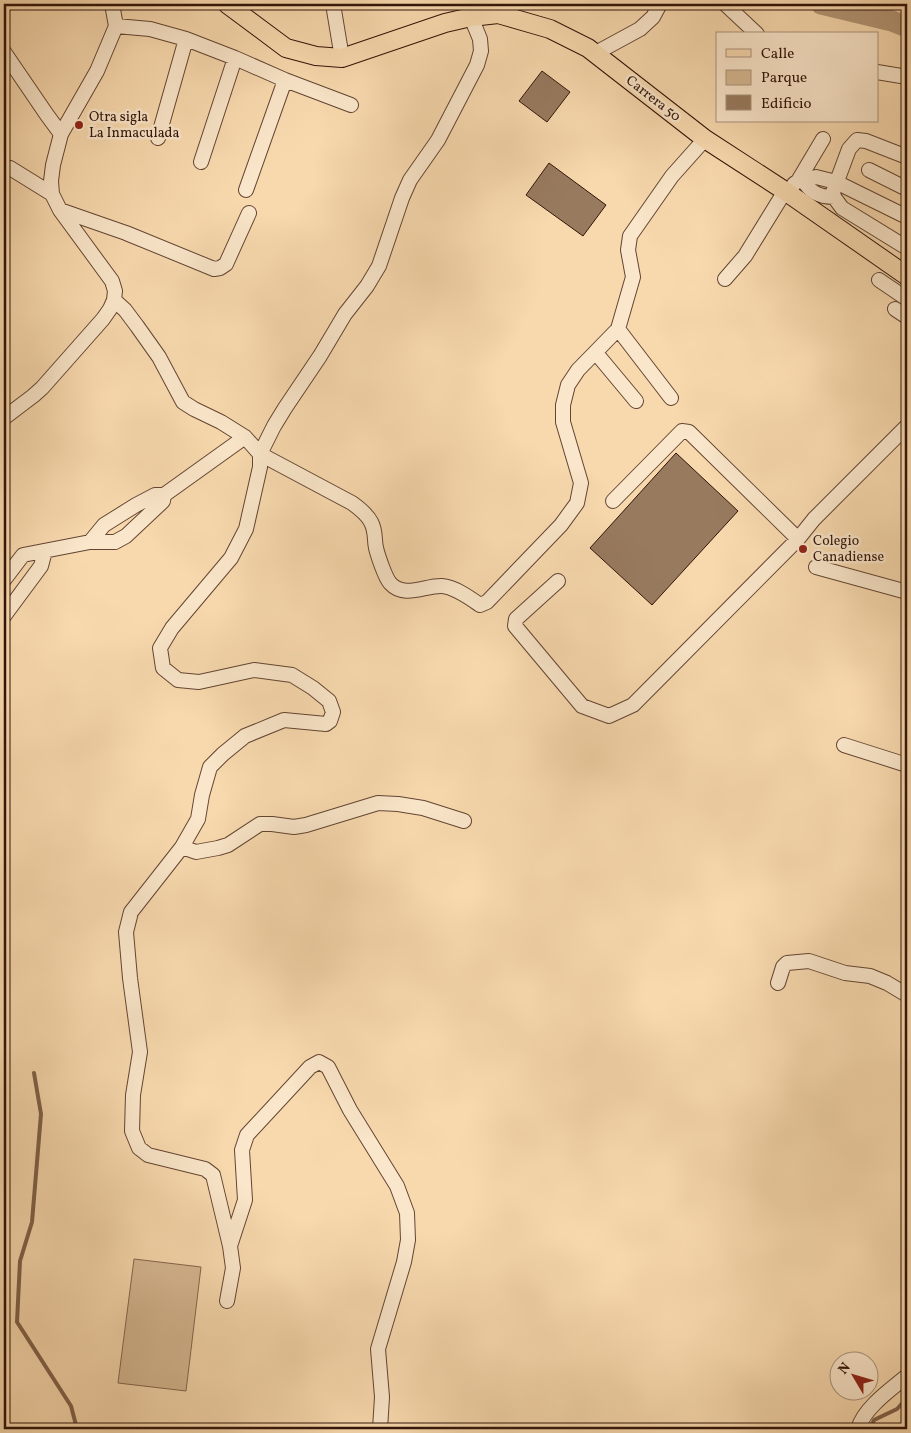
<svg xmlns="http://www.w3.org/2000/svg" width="911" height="1433" font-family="Vollkorn,serif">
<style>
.green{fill:#d6b892;stroke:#84664e}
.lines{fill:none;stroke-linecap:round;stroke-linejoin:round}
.stream{stroke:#80624a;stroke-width:4}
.river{stroke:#b49676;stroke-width:21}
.building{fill:#987a5f;stroke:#311409}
.minor-casing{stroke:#634532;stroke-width:16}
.major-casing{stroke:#311409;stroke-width:20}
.minor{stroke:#fae6ca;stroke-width:14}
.major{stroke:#f8d9ae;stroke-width:18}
.poi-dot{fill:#8f2418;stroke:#fae6ca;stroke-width:2}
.labels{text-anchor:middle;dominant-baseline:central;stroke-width:5;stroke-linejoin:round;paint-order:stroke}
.street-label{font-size:14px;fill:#311409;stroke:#fae6ca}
.poi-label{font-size:14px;fill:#311409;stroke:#fae6ca;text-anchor:start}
</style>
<rect width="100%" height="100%" fill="#f8d9ae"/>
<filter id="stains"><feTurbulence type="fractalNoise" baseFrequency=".004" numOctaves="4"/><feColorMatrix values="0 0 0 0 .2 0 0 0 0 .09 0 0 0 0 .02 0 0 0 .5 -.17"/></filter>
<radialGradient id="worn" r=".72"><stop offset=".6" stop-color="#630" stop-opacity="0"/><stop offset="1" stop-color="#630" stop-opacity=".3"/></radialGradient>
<path class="green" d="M 134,1259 L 201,1267 L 186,1391 L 118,1383 Z"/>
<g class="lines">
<path class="stream" d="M 34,1073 L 41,1114 L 32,1222 L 20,1261 L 17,1322 L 71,1406 L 76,1425 L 74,1429
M 870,1429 L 874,1420 L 897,1409 L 907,1398"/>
<path class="river" d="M 821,4 L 892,21 L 907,27"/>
</g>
<path class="building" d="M 542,71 L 570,92 L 547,122 L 519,101 Z
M 549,163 L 606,205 L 583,236 L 526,195 Z
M 676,453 L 738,511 L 652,605 L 590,548 Z"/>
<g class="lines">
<g class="minor-casing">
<path id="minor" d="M 333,4 L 342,58
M 725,4 L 757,34
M 116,26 L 150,29 L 186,39 L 235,58 L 285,80 L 351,105
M 4,52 L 47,115 L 61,134
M 594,54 L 640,29 L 653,17 L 660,4
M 877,72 L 907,77
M 158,138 L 186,39
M 907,157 L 866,141 L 857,140 L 849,149 L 833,192 L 834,197 L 842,208 L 907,248
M 201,162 L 235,58
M 10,168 L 52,194
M 869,170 L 907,189
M 803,180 C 810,193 820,197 834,197
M 798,181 L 823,139
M 246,190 L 285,80
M 788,194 L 794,184 L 798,181 L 816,177 L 836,182 L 907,217
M 60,210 L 126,233 L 214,269 L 220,268 L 226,264 L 249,213
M 725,279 L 745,256 L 785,191
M 879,280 L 907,299
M 114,300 L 125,310 L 137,326 L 159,357 L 183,402 L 194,409 L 221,422 L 245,437 L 260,454 L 352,503 C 359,508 367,514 371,522 C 376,531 374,538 376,548 C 378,556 385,577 390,583 C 404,599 426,585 442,586 C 455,587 470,598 480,605 L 487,602 L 561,525 L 577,503 L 581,483 L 563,422 L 563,405 L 568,385 L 578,370 L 618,329 L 633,277 L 628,250 L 630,236 L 672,176 L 705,139
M 895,309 L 907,317
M 618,329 L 671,398
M 596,353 L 636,401
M 4,418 L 33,396 L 42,388 L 103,319 L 110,309 L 114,300 L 115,291 L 112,281 L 60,210 L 52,194 L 51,181 L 53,165 L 61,134 L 97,71 L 116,26 L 112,4
M 613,501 L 682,431 L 689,432 L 798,539
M 90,542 L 104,525 L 136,505 L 155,495 L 164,495
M 816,567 L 907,592
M 4,580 L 23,555 L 90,542 L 115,542 L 126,536 L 159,505 L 163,501 L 164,495 L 245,437
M 558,581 L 516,619 L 515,626 L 582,706 L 609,716 L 633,705 L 798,539 L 814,519 L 907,426
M 4,616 L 41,566 L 45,551
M 844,745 L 907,765
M 182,847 L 196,852 L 218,848 L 228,845 L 260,824 L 272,824 L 294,827 L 306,825 L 378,803 L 398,804 L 423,808 L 464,821
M 778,983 L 783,967 L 787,963 L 809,961 L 845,973 L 870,976 L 887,983 L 907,995
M 230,1246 L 245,1200 L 242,1150 L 247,1135 L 310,1067 L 319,1062 L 328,1067 L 350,1110 L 397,1186 L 407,1213 L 408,1240 L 404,1262 L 378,1349 L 382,1397 L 380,1429
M 227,1301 L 233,1268 L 230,1246 L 213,1175 L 205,1169 L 148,1155 L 139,1148 L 132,1131 L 133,1095 L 140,1052 L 130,978 L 126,932 L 131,912 L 182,847 L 198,819 L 202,795 L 210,767 L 223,754 L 245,736 L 284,720 L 326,724 L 330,721 L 333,712 L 329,701 L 313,688 L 292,675 L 254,670 L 199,682 L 178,680 L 163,668 L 160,648 L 172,628 L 231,558 L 246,529 L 260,467 L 260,454 L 274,426 L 285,408 L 320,356 L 345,314 L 367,286 L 379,266 L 402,198 L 410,180 L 438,140 L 477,65 L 481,51 L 480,39 L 471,17
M 858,1429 C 864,1408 890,1390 907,1376"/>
</g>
<g class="major-casing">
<path id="major" d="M 227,4 L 286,48 L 316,56 L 342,58 L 445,23 L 471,17 L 498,14 L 550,29 L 588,48 L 705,139 L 785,191 L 907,276"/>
</g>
<use href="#minor" class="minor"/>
<use href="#major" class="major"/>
</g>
<g class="poi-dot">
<circle cx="79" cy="125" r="5"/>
<circle cx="803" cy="549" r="5"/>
</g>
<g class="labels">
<g class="street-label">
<text transform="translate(653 99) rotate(38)">Carrera 50</text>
</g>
<g class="poi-label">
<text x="89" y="117">Otra sigla<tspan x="89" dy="16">La Inmaculada</tspan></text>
<text x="813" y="541">Colegio<tspan x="813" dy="16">Canadiense</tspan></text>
</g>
</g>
<rect width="911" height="1433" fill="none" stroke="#f8d9ae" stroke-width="20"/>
<rect x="5" y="5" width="901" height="1423" fill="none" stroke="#311409" stroke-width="2.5"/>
<rect x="10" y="10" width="891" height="1413" fill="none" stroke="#311409"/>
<rect x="716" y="32" width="162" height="90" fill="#fae6ca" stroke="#aa927d"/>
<rect x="726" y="49" width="25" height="8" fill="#f8d9ae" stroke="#aa927d"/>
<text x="761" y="58" font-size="15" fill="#311409">Calle</text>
<rect x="726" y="70" width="25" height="15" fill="#d6b892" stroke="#aa927d"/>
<text x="761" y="82" font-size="15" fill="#311409">Parque</text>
<rect x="726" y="95" width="25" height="15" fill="#987a5f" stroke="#aa927d"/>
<text x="761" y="108" font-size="15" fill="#311409">Edificio</text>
<g transform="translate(854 1376) rotate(308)"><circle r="24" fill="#fae6ca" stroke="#aa927d"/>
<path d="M0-4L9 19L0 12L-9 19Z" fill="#8f2418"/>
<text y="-8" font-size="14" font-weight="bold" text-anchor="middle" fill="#311409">N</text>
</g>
<rect width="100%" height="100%" filter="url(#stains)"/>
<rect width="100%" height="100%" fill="url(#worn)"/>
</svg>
